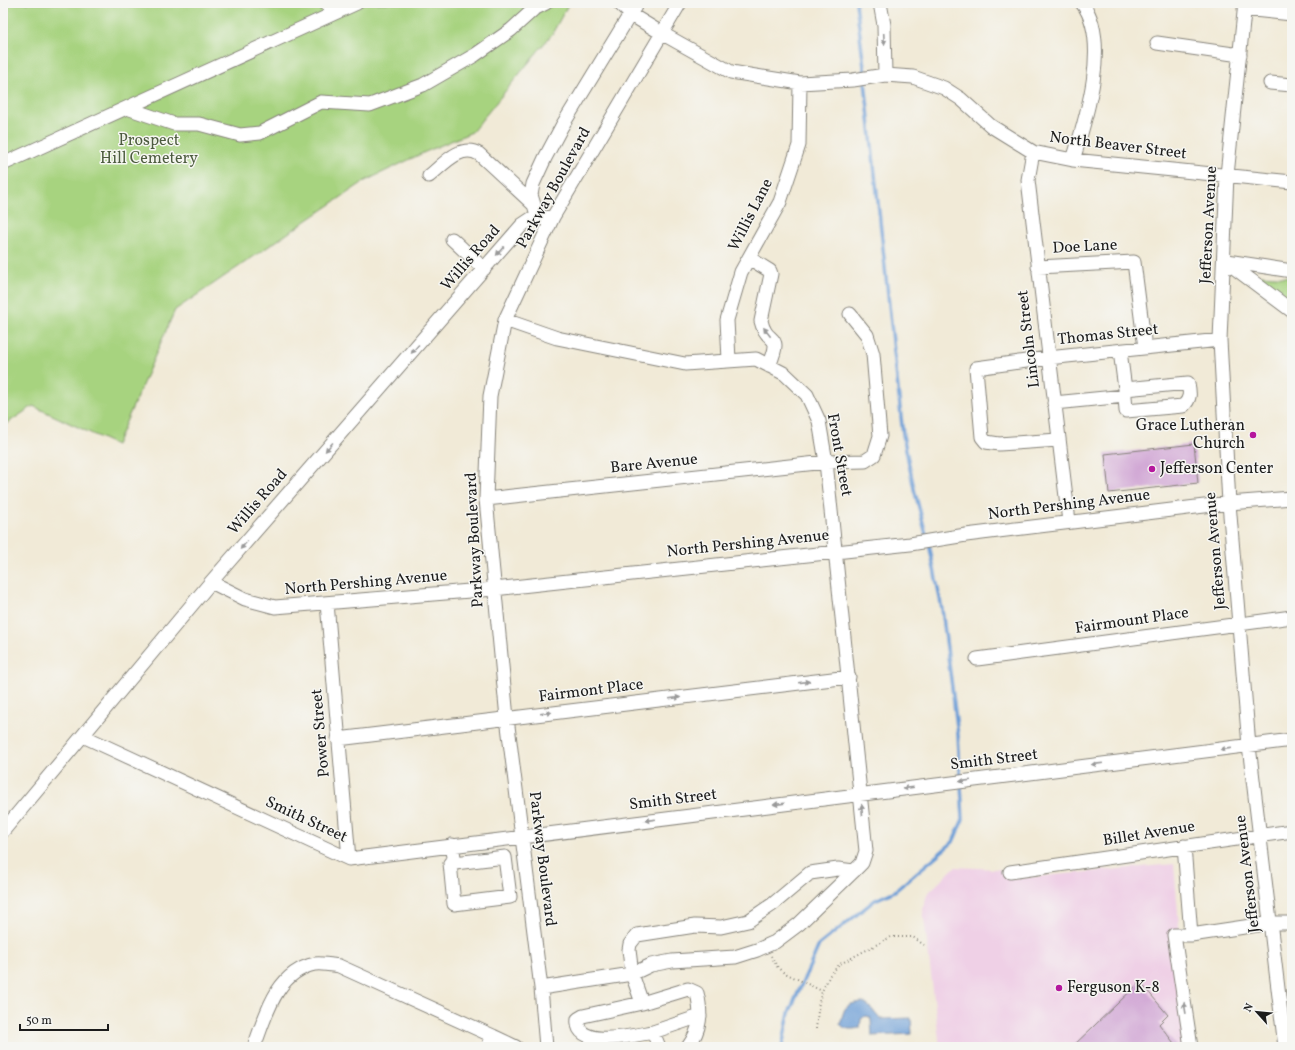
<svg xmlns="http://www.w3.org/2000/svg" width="1295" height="1050" font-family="Vollkorn,serif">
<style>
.built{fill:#efd0e6}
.green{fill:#a7d37f;stroke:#62784e}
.water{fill:#6c9dd6;stroke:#445c79}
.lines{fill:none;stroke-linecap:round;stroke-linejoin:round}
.stream{stroke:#6c9dd6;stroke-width:3.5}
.building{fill:#d0a5d4}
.minor-casing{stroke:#86837a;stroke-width:15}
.path{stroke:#86837a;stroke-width:2;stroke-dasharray:1 3;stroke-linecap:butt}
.minor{stroke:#fff;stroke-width:13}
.oneway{fill:#999}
.poi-dot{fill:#b5179e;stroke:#f6f6f2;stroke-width:1.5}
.labels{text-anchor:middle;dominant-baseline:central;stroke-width:3;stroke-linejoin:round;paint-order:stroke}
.park-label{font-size:16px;fill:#4d5c3f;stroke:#f6f6f2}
.street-label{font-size:16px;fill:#1c1c1c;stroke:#f6f6f2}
.poi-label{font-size:16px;fill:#1c1c1c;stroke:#f6f6f2;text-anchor:start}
</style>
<rect width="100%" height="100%" fill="#f6f6f2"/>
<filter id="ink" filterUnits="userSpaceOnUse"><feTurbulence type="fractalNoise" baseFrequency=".025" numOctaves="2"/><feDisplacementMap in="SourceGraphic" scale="8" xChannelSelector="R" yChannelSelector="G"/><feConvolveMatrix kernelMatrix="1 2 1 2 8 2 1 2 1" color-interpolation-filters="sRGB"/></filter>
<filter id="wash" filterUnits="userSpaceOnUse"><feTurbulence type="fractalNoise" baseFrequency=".012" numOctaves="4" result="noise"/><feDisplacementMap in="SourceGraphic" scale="16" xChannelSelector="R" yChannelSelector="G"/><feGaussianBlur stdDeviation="0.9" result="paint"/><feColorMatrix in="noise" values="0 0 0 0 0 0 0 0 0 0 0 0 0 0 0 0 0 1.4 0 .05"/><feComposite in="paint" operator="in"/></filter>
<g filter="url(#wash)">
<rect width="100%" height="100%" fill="#f1ead7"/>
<path class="built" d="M 1174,864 L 1189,1047 L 940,1047 L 923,910 L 927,894 L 955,867 L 999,869 L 1011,879 Z"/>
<path class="green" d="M 3,3 L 569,3 L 552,34 L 472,132 L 423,153 L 365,181 L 175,310 L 116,445 L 33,406 L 3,426 Z
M 1260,275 L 1292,277 L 1292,305 Z"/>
<path class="water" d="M 863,1002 L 871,1008 L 880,1019 L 911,1018 L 912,1034 L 872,1036 L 871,1020 L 870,1017 L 865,1016 L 861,1019 L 860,1028 C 853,1029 846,1031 840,1024 C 845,1007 844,1004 863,1002 Z"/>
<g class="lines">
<path class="stream" d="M 856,3 L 865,75
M 865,81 L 903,435 L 914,489 L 927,538
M 782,1047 L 789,1013 L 819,945 L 875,900 L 895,891 L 953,842 L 963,819 L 958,735 L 942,609 L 929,544"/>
</g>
<g id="blocks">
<path class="building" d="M 1194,444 L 1198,483 L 1109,493 L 1105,454 Z
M 1140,982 L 1168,1015 L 1159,1024 L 1177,1047 L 1072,1047 Z"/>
</g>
</g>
<g filter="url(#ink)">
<use href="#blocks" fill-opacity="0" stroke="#86837a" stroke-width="1"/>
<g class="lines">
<g class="minor-casing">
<path id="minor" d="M 324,3 L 344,9
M 619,3 L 630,14 L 663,34 L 731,72 L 800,83 L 853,80 L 885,75 L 913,77 L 944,88 L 961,99 L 991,126 L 1033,152 L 1073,160 L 1292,182
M 880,3 L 884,25 L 885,75
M 1245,3 L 1227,175 L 1220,340 L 1229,503 L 1249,746 L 1285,1047
M 1244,9 L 1292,14
M 1157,43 L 1240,55
M 1270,83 L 1292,85
M 127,108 L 174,124 L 199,124 L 240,135 L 260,133 L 321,102 L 370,105 L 423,85 L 475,55 L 511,30 L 534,9 L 546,3
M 1033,152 L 1028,180 L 1069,522
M 1073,160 C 1086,119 1111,40 1082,3
M 3,164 L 357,3
M 429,176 C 443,165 460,143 479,154 L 533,204
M 538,218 L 531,195 L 533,184 L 545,158 L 562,126 L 637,3
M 452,239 L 484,269
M 749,258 L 770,271 L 771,274 L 761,321 C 767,347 784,330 769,366
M 1224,260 L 1292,311
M 1227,261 L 1292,271
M 1038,267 L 1134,262 L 1145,348
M 505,320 L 557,338 L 685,364 L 756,359 L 785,374 L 807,395 L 819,421 L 826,462 L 866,851 L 862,863 L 856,869 L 799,924 L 775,942 L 757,950 L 735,957 L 672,961 L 651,965 L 632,974 L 541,988
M 1120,351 L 1125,389
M 729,360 L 727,320 L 741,272 L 780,202 L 799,145 L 800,83
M 1054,403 L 1125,396 L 1126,411 L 1183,406 C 1191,399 1190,393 1188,383 L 1125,389 L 1125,396
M 1058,440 L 999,444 L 986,442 L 982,437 L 976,368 L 1048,358 L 1220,340
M 486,499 L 826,462 L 865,461 L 874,455 L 880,436 L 873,354 L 867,335 L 850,314
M 211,582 L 245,599 L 275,607 L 494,589 L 910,544 L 966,535 L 1229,503 L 1292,498
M 327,603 L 349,859
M 977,659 L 1292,617
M 83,736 L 349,859 L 1292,740
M 338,739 L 849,677
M 3,831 L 211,582 L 522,225 L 531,219 L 553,217
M 452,845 L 455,863 L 450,863 L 454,904 L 510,897 L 505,857 L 455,863
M 1184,846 L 1191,935
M 1010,872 L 1292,831
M 642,1003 L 688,989 L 697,993 C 702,1014 701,1029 688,1047
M 653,1032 L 700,1016
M 254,1047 C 266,1015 276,972 315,964 C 322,963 332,965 339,966 L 493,1036
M 488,1047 L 493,1036 L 516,1047
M 546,1047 L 541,988 L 507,718 L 486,499 L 490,396 L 505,320 L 553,217 L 680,3
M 659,1047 L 653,1032 C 635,1035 574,1050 578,1019 L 583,1016 L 642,1003 L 632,974 L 629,950 L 630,944 L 637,935 L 695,926 L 721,927 L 748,921 L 773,904 L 810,873 L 838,869 L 854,871
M 1191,1047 L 1174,935 L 1191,935 L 1271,923 L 1292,923"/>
</g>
<path class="path" d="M 771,956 L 778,968 L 783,972 L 822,991
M 816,1029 L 819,1002 L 822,991 L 830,975 L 840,964 L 891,937 L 913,937 L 924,945"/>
<use href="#minor" class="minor"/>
</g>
<defs><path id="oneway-solid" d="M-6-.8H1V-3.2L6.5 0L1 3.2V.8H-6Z"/></defs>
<g class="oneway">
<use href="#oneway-solid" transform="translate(884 39) rotate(87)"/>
<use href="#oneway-solid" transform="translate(500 251) rotate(131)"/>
<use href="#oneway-solid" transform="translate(767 332) rotate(-127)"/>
<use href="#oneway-solid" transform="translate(415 349) rotate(131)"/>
<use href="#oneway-solid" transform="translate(329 447) rotate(131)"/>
<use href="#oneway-solid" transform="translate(244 545) rotate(131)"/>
<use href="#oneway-solid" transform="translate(804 682) rotate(-7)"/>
<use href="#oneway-solid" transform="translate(675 698) rotate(-7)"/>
<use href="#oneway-solid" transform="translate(546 713) rotate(-7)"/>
<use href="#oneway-solid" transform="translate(1226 749) rotate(173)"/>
<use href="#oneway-solid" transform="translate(1097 764) rotate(173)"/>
<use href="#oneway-solid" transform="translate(965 781) rotate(173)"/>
<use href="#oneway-solid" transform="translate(908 788) rotate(173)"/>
<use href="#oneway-solid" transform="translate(779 804) rotate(173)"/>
<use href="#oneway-solid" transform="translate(862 810) rotate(-95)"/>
<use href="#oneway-solid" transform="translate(650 820) rotate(173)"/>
<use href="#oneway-solid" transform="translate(1185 1008) rotate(-99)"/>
</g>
</g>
<g class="poi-dot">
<circle cx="1253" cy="435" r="4"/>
<circle cx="1152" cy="469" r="4"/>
<circle cx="1059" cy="988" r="4"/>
</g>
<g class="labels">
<g class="park-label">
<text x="149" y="141">Prospect<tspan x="149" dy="18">Hill Cemetery</tspan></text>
</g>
<g class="street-label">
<text transform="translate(1118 146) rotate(7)">North Beaver Street</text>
<text transform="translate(554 188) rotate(-61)">Parkway Boulevard</text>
<text transform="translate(751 215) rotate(-63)">Willis Lane</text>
<text transform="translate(1209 225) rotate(-87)">Jefferson Avenue</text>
<text transform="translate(1085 247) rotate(-3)">Doe Lane</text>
<text transform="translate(471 258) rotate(-49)">Willis Road</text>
<text transform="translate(1108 335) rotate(-6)">Thomas Street</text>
<text transform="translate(1029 339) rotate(-97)">Lincoln Street</text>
<text transform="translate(839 455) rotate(80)">Front Street</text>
<text transform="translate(654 464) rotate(-6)">Bare Avenue</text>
<text transform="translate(258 502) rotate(-49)">Willis Road</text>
<text transform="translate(1069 505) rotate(-7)">North Pershing Avenue</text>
<text transform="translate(475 540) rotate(-93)">Parkway Boulevard</text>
<text transform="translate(748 544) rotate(-6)">North Pershing Avenue</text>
<text transform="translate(1216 551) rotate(-95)">Jefferson Avenue</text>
<text transform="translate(366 583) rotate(-5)">North Pershing Avenue</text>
<text transform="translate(1132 621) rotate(-8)">Fairmount Place</text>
<text transform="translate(591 691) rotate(-7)">Fairmont Place</text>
<text transform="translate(321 733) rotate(-95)">Power Street</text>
<text transform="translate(994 760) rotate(-7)">Smith Street</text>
<text transform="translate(673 800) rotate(-7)">Smith Street</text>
<text transform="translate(306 820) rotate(25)">Smith Street</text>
<text transform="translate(1149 834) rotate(-9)">Billet Avenue</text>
<text transform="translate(542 859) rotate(83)">Parkway Boulevard</text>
<text transform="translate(1248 874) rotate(-97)">Jefferson Avenue</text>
</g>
<g class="poi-label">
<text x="1245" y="426" text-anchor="end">Grace Lutheran<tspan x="1245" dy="18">Church</tspan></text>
<text x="1160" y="469">Jefferson Center</text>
<text x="1067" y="988">Ferguson K-8</text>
</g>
</g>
<rect width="1295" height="1050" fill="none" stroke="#f6f6f2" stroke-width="16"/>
<g transform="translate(1257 1012) rotate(297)" stroke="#f6f6f2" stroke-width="3" paint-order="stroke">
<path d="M0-3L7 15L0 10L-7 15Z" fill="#1c1c1c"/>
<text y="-6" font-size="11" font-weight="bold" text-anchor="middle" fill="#1c1c1c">N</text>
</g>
<path d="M20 1024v6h88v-6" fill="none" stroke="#1c1c1c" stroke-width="2"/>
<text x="26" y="1024" font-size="12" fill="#1c1c1c" stroke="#f6f6f2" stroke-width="3" paint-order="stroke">50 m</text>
</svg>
